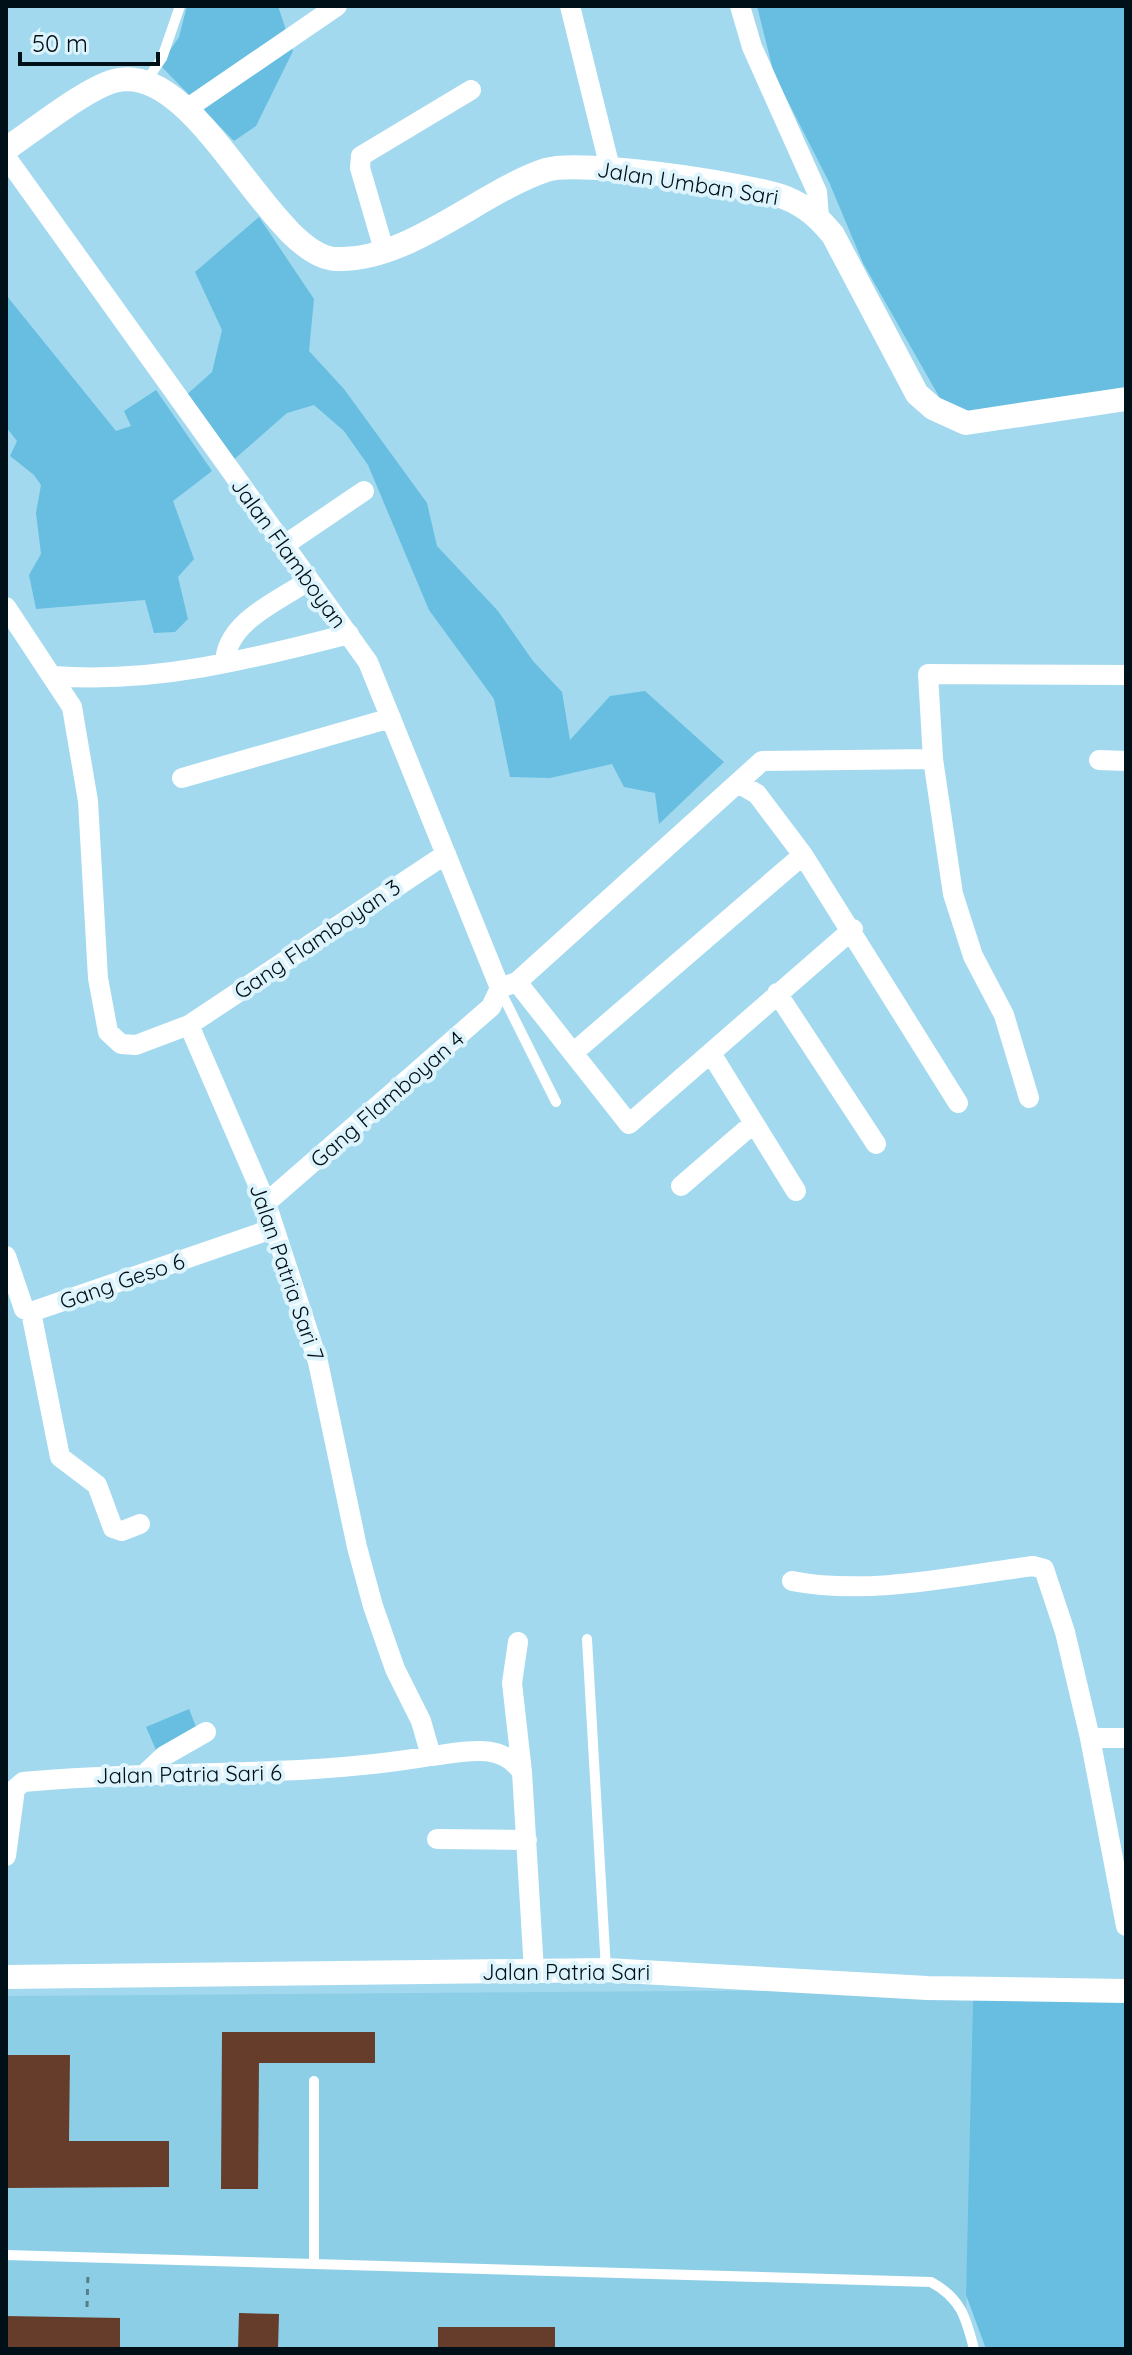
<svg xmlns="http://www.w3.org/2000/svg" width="1132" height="2355" font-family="Quicksand,sans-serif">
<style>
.built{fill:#8dcee7}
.green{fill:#67bee0}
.building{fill:#663d2a}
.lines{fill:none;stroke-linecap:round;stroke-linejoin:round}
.path{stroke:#587d8d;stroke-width:3;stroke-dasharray:6 6;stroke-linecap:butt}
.service{stroke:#fff;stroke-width:10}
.minor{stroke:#fff;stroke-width:20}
.tertiary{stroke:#fff;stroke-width:24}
.labels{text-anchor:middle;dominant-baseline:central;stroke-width:8;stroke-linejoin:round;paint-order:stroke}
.street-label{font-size:22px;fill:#001018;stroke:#def4fd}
</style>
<rect width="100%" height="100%" fill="#a2d9ef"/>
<path class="built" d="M 973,1989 L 966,2317 L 974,2349 L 6,2349 L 6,1996 Z"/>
<path class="green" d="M 187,6 L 278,6 L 293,51 L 256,126 L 234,141 L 160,65 L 179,37 Z
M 757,6 L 1126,6 L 1126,392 L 982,413 L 945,407 L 863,263 L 829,182 L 774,74 Z
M 259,217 L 314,299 L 309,351 L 344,389 L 427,503 L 437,546 L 498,611 L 533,661 L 562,692 L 570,740 L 610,696 L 645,691 L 724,762 L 659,824 L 655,793 L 624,787 L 612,764 L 550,778 L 510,777 L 494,699 L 429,610 L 368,465 L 344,431 L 314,405 L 287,413 L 231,462 L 183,398 L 212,372 L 222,330 L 195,272 Z
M 6,295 L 116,431 L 131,426 L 124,411 L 156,390 L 212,471 L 173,501 L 194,559 L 178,577 L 188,619 L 175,632 L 154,633 L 145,600 L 36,609 L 29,575 L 41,554 L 36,513 L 41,485 L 34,475 L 10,456 L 17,441 L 6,427 Z
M 189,1709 L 198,1732 L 156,1750 L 146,1727 Z
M 973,1997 L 1126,1998 L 1126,2349 L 986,2349 L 966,2295 Z"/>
<path class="building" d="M 222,2032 L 375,2032 L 375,2063 L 259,2063 L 258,2189 L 221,2189 Z
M 6,2055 L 70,2055 L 69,2141 L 169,2141 L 169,2187 L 6,2188 Z
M 239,2313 L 279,2314 L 278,2349 L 238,2349 Z
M 6,2316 L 120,2318 L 120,2349 L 6,2349 Z
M 438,2327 L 555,2327 L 555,2349 L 438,2349 Z"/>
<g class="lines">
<path class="path" d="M 87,2307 L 88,2273"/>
<path class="service" d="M 147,80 L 162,58 L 180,6
M 500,990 L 556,1102
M 587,1639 L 606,1970
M 314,2081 L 314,2264
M 6,2255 L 931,2282 C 961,2298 966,2318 974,2349"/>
<path class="minor" d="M 570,6 L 610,168
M 740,6 L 752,47 L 817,192 L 819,217
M 185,110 L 337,6
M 6,157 L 368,662 L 500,988
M 384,250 L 360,168 L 361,156 L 471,90
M 283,546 L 364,491
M 6,607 L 72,707 L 88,801 L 98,978 L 108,1032 L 121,1044 L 136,1045 L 189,1025 L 266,1203 L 318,1362 L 357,1547 L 373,1606 L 395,1669 L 421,1721 L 431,1756 C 464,1752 501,1741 522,1772 L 534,1971
M 225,663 C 226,622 278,601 308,581
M 53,676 C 154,684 252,659 349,634
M 1099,760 L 1126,761
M 182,778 L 391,718
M 738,783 L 757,794 L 803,855 L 958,1103
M 517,982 L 629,1124 L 853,929
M 500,988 L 517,982 L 762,761 L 933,759
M 777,993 L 876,1144
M 189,1025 L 446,854
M 573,1053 L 803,855
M 712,1055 L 796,1191
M 1029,1098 L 1004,1015 L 973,956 L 953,894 L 933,759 L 928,674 L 1126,675
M 681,1186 L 754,1123
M 266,1203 L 491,1007 L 500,988
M 6,1256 L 24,1309 L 31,1312 L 272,1229
M 31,1312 L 60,1457 L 97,1485 L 113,1528 L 122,1531 L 140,1524
M 792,1581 C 870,1596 956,1576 1033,1566 L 1044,1569 L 1065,1632 L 1090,1738 L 1126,1926
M 518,1642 L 512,1683 L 522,1772
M 1090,1738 L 1126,1738
M 146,1773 L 164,1756 L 206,1732
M 437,1839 L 527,1840
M 6,1856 L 15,1789 L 23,1782 C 160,1769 296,1779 431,1756"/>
<path class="tertiary" d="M 6,149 C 33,131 85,89 114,81 C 197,58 269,256 336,259 C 408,262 480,192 546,170 C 580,159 750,184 786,198 C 806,206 819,218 833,235 L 917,394 L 933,408 L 966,423 L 1126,399
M 6,1977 L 606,1970 L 927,1988 L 1126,1991"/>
</g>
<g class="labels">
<g class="street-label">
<text transform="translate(688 183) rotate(9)">Jalan Umban Sari</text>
<text transform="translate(289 553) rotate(54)">Jalan Flamboyan</text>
<text transform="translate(317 939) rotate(-34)">Gang Flamboyan 3</text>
<text transform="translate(387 1099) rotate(-41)">Gang Flamboyan 4</text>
<text transform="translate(287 1272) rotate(71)">Jalan Patria Sari 7</text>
<text transform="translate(122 1281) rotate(-19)">Gang Geso 6</text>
<text transform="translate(189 1774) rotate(-1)">Jalan Patria Sari 6</text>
<text x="566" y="1972">Jalan Patria Sari</text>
</g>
</g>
<rect width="1132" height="2355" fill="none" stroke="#001018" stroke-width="16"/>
<path d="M20 52v12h138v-12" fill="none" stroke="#001018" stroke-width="4"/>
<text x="32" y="52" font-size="24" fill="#001018" stroke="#def4fd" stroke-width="6" paint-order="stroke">50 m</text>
</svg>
